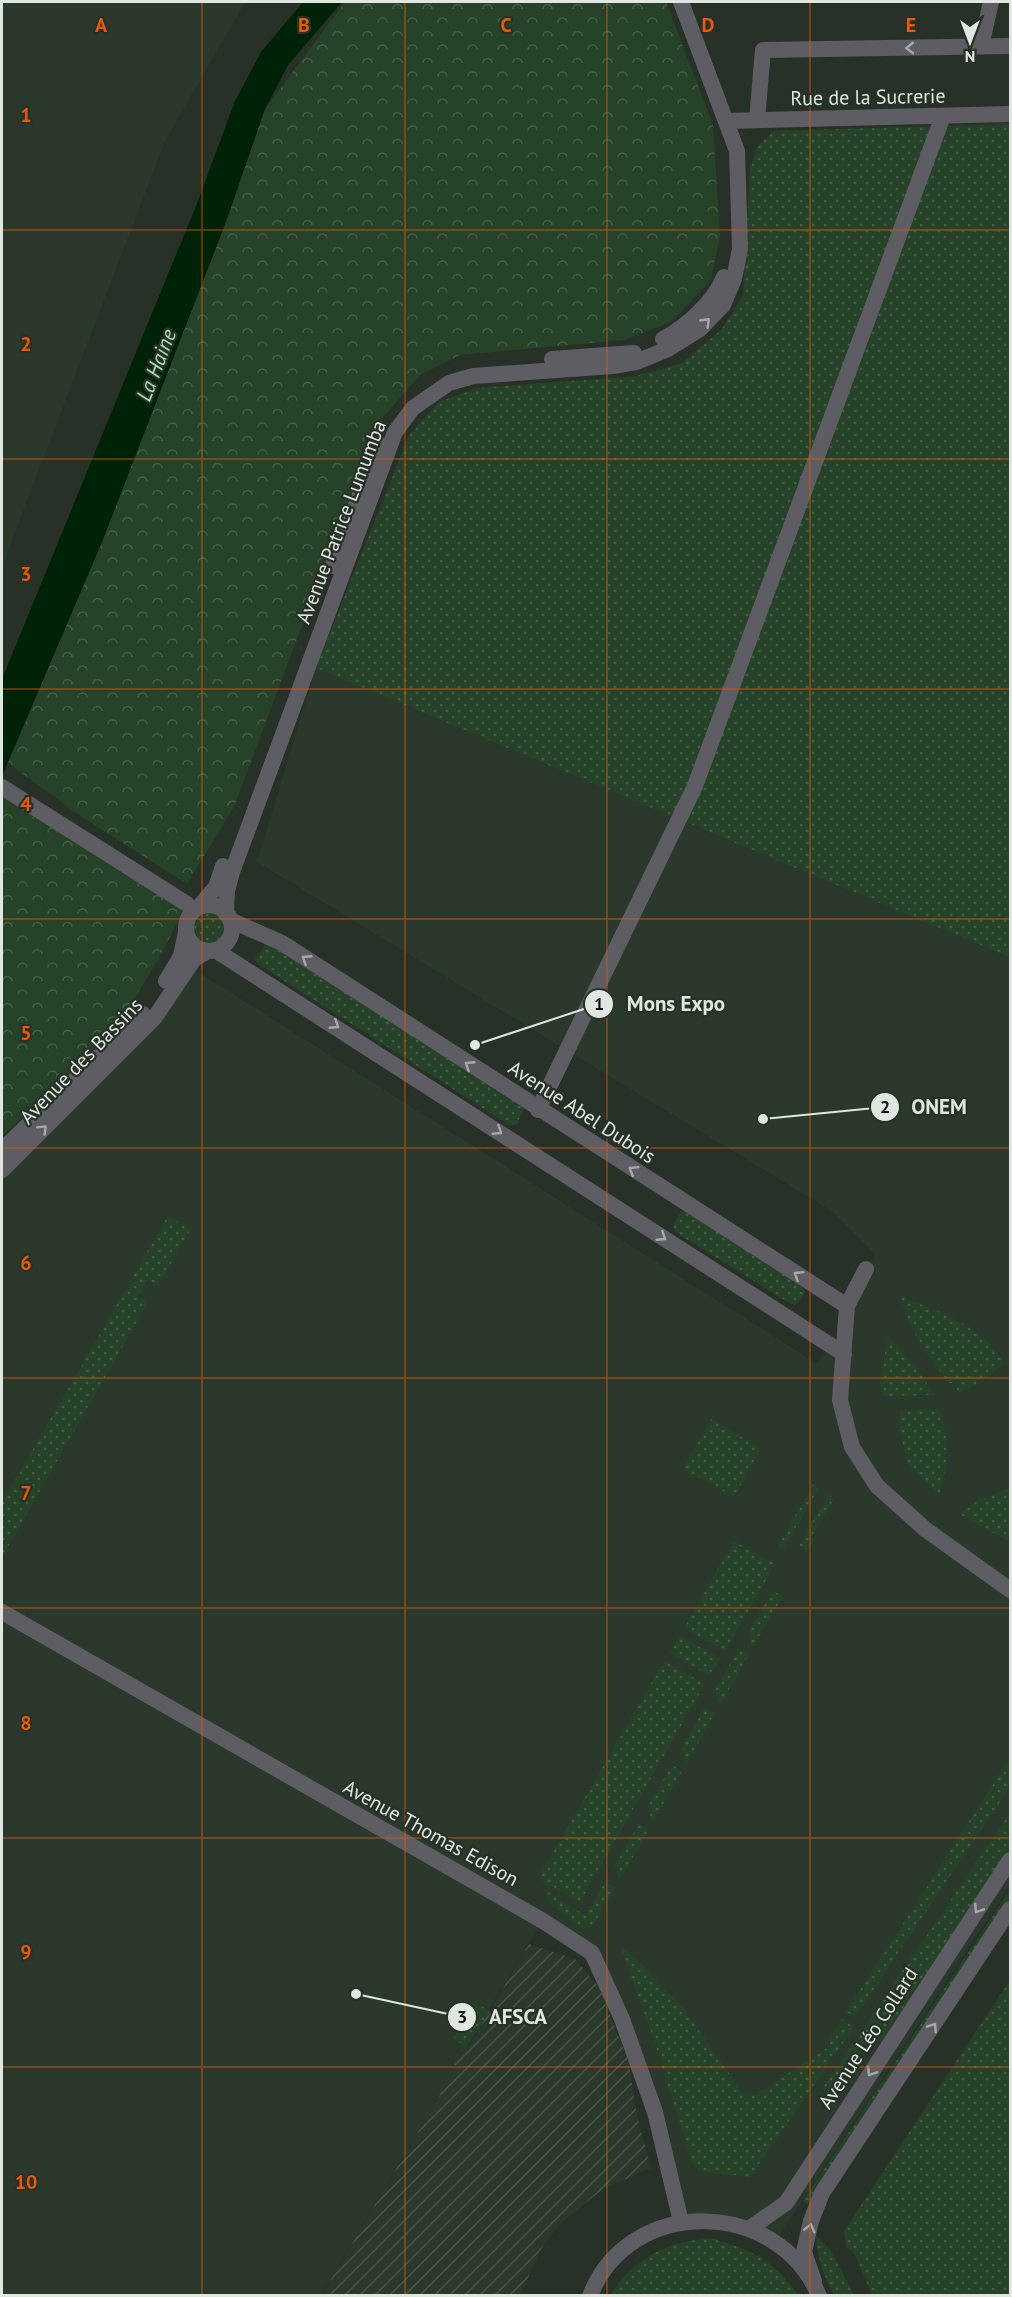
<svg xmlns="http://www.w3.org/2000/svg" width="1012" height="2297" font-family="'PT Sans',sans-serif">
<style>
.built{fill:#2a392b}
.industrial{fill:url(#industrial-furrows)}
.grass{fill:url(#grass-dots)}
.park{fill:url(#park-crowns)}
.water{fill:#002206}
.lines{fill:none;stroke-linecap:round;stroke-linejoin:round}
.pedestrian{stroke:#5e5d63;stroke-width:16}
.minor{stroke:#5e5d63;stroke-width:16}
.tertiary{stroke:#5e5d63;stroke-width:16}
.oneway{stroke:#a6a9a8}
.grid{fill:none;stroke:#e8590c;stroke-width:1.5;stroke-opacity:0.55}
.labels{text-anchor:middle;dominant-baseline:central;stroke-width:4.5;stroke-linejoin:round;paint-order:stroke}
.street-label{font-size:20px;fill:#e0e7e0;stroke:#273128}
.water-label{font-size:21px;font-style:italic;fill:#a8e2ad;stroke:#273128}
.grid-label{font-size:20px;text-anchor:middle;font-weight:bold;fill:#e8590c;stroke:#273128;stroke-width:4.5;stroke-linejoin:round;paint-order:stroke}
.leader{fill:none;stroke:#e0e7e0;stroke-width:2}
.callout-dot{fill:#e0e7e0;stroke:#273128;stroke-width:2}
.mark-label{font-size:18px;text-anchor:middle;font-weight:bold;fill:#111}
.callout-label{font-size:21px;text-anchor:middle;font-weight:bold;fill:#e0e7e0;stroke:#273128;stroke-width:4.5;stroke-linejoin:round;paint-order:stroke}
</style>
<defs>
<pattern id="industrial-furrows" width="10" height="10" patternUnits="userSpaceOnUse" patternTransform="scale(1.5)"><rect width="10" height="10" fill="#2a392b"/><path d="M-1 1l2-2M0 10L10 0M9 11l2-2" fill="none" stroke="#495649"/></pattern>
<pattern id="grass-dots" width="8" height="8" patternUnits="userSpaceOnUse" patternTransform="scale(1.5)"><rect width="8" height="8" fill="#264329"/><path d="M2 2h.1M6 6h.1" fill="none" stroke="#455e48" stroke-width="1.8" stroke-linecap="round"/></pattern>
<pattern id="park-crowns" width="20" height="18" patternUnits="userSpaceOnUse" patternTransform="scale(1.5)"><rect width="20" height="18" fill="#264329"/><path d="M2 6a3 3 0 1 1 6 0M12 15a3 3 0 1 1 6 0" fill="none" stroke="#455e48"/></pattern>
</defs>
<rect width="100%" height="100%" fill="#273128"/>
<path class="built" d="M 2,2 L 245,2 L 165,141 L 2,566 Z
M 316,668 L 1009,957 L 1010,955 L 1010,1885 L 775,2242 L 681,2222 L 670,2183 L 592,1953 L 543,1921 L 465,2049 L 462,2045 L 452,2062 L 457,2066 L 321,2295 L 2,2296 L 2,1157 L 149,1016 L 184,963 L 816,1363 L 846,1329 L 866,1269 L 875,1254 L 833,1212 L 257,862 Z"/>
<path class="industrial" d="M 529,1944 L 575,1959 L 599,1987 L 629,2063 L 637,2116 L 651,2168 L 603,2189 L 561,2223 L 544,2244 L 520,2295 L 321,2296 L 457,2066 L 451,2063 L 462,2044 L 467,2049 Z"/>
<path class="grass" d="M 1010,124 L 1009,957 L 316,668 L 409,435 L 439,402 L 477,388 L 636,376 L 682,363 L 722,329 L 743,296 L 750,169 L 757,147 L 774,131 Z
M192 928a16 16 0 1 1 32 0a16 16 0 1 1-32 0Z
M 267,942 L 524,1108 L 517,1124 L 509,1125 L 258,964 L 255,959 Z
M 687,1210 L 802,1286 L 805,1292 L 797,1304 L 791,1304 L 675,1232 L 673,1225 L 681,1212 Z
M 168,1216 L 190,1230 L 158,1286 L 148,1280 L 138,1296 L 148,1302 L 2,1557 L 2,1503 Z
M 901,1297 C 939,1311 983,1326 1004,1363 L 980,1383 L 958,1393 L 956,1383 L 949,1383 C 931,1359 906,1327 901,1297 Z
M 888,1335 L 915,1366 L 935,1395 L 883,1396 L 880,1384 Z
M 939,1409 C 950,1438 948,1465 939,1495 L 907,1463 L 900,1429 L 900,1411 Z
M 711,1419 L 761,1449 L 734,1497 L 683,1469 Z
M 813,1485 L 819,1488 L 783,1549 L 778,1546 Z
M 1010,1488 L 1010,1542 L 960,1514 L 978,1500 Z
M 829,1494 L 834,1499 L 811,1537 L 815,1539 L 807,1550 L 799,1545 Z
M 734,1541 L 775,1564 L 725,1651 L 684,1628 Z
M 773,1591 L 783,1596 L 752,1648 L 749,1631 Z
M 680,1636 L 720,1658 L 709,1676 L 670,1653 Z
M 739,1649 L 749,1654 L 720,1706 L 715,1690 Z
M 664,1661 L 705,1684 L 580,1902 L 541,1880 L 542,1872 Z
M 705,1707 L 715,1713 L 686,1765 L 682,1748 Z
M 1010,1758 L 1010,1787 L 855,2017 L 846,2012 Z
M 672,1765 L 682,1771 L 652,1823 L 648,1806 Z
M 1010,1813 L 1010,1848 L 882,2039 L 854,2057 L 827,2094 L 822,2089 Z
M 639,1824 L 649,1830 L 619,1881 L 615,1865 Z
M 605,1882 L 615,1888 L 592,1927 L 583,1928 L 552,1906 L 543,1889 L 586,1916 Z
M 1010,1890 L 1010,1901 L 809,2206 L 803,2201 Z
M 620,1946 L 646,1968 L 686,2012 L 745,2096 L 755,2095 L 830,2046 L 830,2040 L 842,2019 L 854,2027 L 750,2177 L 699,2171 L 693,2165 L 652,2034 Z
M 1010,1980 L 1010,2295 L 872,2295 L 855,2255 L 846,2247 L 844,2231 Z
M 474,2002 L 490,2011 L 465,2049 L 464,2045 L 453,2039 Z
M 816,2236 L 830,2249 L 854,2295 L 834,2295 C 824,2276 817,2258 816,2236 Z
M 710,2238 C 754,2251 771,2258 798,2295 L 611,2295 C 622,2273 649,2253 673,2245 C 684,2241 698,2240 710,2238 Z"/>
<path class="park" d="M 345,2 L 666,2 L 713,125 L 720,235 L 711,280 L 671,322 L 624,340 L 460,355 L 420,375 L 378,423 L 234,807 L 187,884 L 82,817 L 8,763 L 102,542 L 217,244 L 265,109 Z
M 2,787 L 187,904 L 160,956 L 120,1023 L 2,1136 Z"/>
<path class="water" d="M 303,2 L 342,2 L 288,65 L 265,109 L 226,222 L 102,542 L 2,776 L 2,679 L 196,206 L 235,101 L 261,52 Z"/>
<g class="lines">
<path class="pedestrian" d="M 981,46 L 991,2
M 2,787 L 187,904
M 538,1110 L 695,786 L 943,116"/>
<path class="minor" d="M 757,120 L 763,50 L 1010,46
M 726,121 L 1010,114
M 663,339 C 687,326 713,303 724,277
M 552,359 L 634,353
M 333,566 L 379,444
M186 928a23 23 0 1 1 46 0a23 23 0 1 1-46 0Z
M 199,907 L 216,887 L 223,866
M 226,914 L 227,891 L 232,872 L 395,432 L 413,408 L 449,383 L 473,376 L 613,366 L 636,362 L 668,349 L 700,329 L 723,305 L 734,279 L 740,249 L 737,151 L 681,2
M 230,920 L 282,943 L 847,1306
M 215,950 L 844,1354
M 166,981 L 181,956 L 186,932
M 2,1150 L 143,1014
M 2,1170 L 155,1017 L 194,959 L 208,951
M 866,1269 L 847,1306 L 840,1400 L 852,1447 L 877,1486 L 925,1529 L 1010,1590
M 2,1612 L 543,1921 L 592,1953 L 622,2019 L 655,2112 L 681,2222
M 750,2228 L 786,2203 L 1010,1860
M 814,2281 L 804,2252 L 811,2221 L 822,2193 L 1010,1909"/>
<path class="tertiary" d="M 590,2296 C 629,2195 779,2198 819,2296"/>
</g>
<defs><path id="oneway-chevron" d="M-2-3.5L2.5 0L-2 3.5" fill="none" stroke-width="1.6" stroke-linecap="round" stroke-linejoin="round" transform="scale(1.5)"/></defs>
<g class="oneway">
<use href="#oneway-chevron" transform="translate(910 48) rotate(179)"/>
<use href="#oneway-chevron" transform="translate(706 322) rotate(-46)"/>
<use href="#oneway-chevron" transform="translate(306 959) rotate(-147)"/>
<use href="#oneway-chevron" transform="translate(335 1025) rotate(33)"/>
<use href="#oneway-chevron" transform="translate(469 1065) rotate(-147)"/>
<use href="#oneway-chevron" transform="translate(43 1129) rotate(-45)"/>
<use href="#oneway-chevron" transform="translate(498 1131) rotate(33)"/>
<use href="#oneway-chevron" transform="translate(633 1170) rotate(-148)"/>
<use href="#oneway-chevron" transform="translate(662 1237) rotate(33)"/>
<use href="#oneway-chevron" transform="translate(798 1275) rotate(-148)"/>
<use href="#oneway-chevron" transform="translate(978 1909) rotate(123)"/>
<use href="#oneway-chevron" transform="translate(933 2027) rotate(-57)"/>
<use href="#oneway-chevron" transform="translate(871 2072) rotate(123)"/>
<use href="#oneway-chevron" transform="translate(810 2228) rotate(-76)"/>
</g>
<path class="grid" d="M 202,2 L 202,2296M 405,2 L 405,2296M 607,2 L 607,2296M 810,2 L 810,2296M 2,230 L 1010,230M 2,459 L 1010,459M 2,689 L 1010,689M 2,919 L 1010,919M 2,1148 L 1010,1148M 2,1378 L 1010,1378M 2,1608 L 1010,1608M 2,1838 L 1010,1838M 2,2067 L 1010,2067"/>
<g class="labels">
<g class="street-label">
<text transform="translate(868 97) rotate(-1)">Rue de la Sucrerie</text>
<text transform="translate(341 522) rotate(-69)">Avenue Patrice Lumumba</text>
<text transform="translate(81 1061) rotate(-46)">Avenue des Bassins</text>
<text transform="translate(582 1112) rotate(33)">Avenue Abel Dubois</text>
<text transform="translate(431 1833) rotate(29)">Avenue Thomas Edison</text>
<text transform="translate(868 2038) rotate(-57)">Avenue Léo Collard</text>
</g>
<g class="water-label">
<text transform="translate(156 365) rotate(-69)">La Haine</text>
</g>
</g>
<g class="grid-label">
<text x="101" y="32">A</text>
<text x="304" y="32">B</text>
<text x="506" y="32">C</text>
<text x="708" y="32">D</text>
<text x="911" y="32">E</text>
<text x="26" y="122">1</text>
<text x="26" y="351">2</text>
<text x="26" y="581">3</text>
<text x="26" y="811">4</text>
<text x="26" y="1040">5</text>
<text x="26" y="1270">6</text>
<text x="26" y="1500">7</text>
<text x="26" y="1730">8</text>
<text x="26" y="1959">9</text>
<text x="26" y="2189">10</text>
</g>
<path class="leader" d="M475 1045L599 1004M763 1119L885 1107M356 1994L462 2017"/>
<g class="callout-dot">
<circle cx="475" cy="1045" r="6"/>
<circle cx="763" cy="1119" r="6"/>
<circle cx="356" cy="1994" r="6"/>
<circle cx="599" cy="1004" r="15"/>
<circle cx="885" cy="1107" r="15"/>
<circle cx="462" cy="2017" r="15"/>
</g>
<g class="mark-label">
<text x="599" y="1010">1</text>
<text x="885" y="1113">2</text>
<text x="462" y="2023">3</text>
</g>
<g class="callout-label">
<text x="676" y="1011">Mons Expo</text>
<text x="939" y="1114">ONEM</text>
<text x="518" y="2024">AFSCA</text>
</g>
<rect width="1012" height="2297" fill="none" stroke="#e0e7e0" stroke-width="6"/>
<g transform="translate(970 42) rotate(180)" stroke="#273128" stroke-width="4.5" paint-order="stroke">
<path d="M0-4.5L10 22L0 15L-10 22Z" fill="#e0e7e0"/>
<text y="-9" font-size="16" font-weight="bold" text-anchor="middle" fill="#e0e7e0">N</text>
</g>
</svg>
